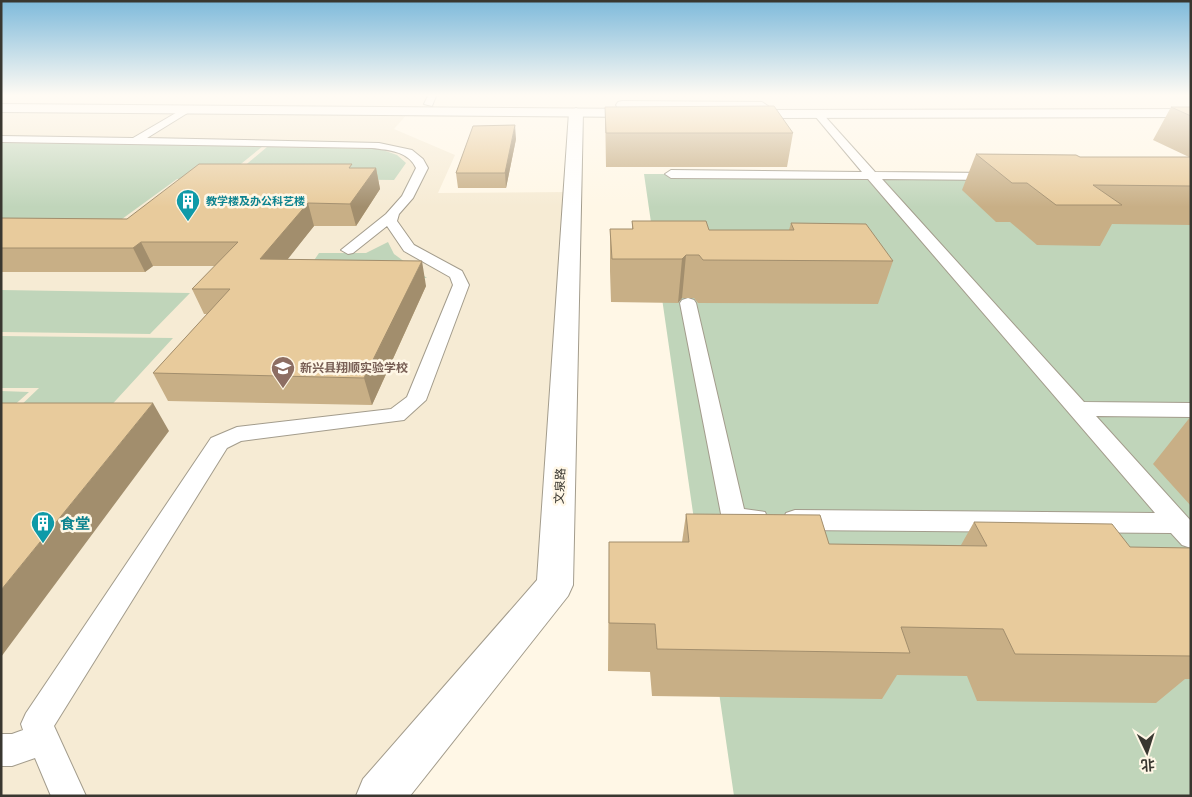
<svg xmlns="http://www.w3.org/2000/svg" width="1192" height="797" font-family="'Public Sans','Noto Sans SC',sans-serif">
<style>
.built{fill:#f6ebd4}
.green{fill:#c0d5ba}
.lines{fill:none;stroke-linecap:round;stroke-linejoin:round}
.lane-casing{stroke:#a39c8c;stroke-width:2}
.street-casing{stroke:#a39c8c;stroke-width:2}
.secondary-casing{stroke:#a39c8c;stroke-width:2}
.lane{fill:#fff;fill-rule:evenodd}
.street{fill:#fff;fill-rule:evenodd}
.secondary{fill:#fff;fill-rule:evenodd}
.wall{fill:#c8af86}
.shaded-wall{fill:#a28e6d}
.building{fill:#e8cb9c;stroke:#a28e6d}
.labels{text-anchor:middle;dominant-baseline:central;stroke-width:5;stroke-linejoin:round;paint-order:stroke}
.far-culture-label{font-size:11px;font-weight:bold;fill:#0d838f;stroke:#fff7e6;text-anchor:start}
.education-label{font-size:12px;font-weight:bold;fill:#785e54;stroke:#fff7e6;text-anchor:start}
.street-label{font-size:12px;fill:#393730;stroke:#fff7e6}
.near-culture-label{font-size:15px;font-weight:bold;fill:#0d838f;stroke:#fff7e6;text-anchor:start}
</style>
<rect width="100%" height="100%" fill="#fff7e6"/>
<path class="built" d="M 1,108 L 410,111 L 394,129 L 455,155 L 438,193 L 573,192 L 555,585 L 380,796 L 1,796 Z"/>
<path class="green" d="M 1,143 L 263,146 L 221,180 L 177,179 L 89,243 L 1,242 Z
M 267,147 L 380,149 L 397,155 L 406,163 L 394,180 L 230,178 Z
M 644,174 L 1191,174 L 1191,796 L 734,796 Z
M 388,242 L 394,254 L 427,278 L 302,278 L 319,253 L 366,253 Z
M 1,290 L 190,293 L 150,334 L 1,332 Z
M 1,336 L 173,338 L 106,411 L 16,410 L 39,388 L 1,388 Z
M 1,391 L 29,392 L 1,417 Z"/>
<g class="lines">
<g class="lane-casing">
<path id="lane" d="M 428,96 L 436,96 L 432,106 L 424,104 Z
M 186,107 L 194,109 L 147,138 L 379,143 L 412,150 L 423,159 L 428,168 L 413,198 L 399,214 L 397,221 L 414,245 L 462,271 L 469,285 L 426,400 L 404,420 L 241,441 L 227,448 L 54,726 L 86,796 L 51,796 L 35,758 L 12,766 L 1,766 L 1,734 L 12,734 L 23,730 L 21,724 L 26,713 L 211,438 L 237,427 L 391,409 L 407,397 L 453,285 L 450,277 L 404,251 L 387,226 L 353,253 L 348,254 L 341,250 L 386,214 L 402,196 L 416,168 C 408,151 389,150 372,148 L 1,142 L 1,136 L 133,138 Z
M 818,111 L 821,112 L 875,172 L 998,173 L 1000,176 L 994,180 L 882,179 L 1084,402 L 1191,403 L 1191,417 L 1096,416 L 1191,521 L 1191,548 L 1182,545 L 1171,533 L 795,530 L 786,527 L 783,520 L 786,513 L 795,510 L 1155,513 L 868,179 L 671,178 L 665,174 L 671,170 L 862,172 L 815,116 L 815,112 Z
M 688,298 L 694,300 L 696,303 L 744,509 L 765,512 L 768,519 L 765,526 C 752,530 738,530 725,526 L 722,519 L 680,303 L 682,300 Z"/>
</g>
<g class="street-casing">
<path id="street" d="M 576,108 L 583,112 L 573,585 L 568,596 L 410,796 L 356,796 L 363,779 L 537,580 L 569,112 Z"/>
</g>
<g class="secondary-casing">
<path id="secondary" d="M 622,101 L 762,102 L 768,106 L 762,110 L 618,108 L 616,105 L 618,102 Z
M 1,104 L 642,109 L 649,113 L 642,117 L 1,112 Z
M 1191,109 L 1191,117 L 743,118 L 736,114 L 743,110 Z"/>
</g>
<use href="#lane" class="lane"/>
<use href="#street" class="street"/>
<use href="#secondary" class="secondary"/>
</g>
<path class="wall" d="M 605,107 L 793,133 L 787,167 L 606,167 Z
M 1171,107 L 1191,107 L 1191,225 L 1112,224 L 1100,246 L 1037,245 L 1010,222 L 996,222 L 962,190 L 976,154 L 1080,157 L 1189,157 L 1153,140 Z
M 516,139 L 506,188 L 458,188 L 456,173 Z
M 353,168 L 376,168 L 380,189 L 356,226 L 314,226 L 287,259 L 426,286 L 372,405 L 168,401 L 153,373 L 207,314 L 204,314 L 192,289 L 215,266 L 153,266 L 145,272 L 1,272 L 1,218 L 127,219 Z
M 632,221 L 709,230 L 789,230 L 791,223 L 893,261 L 878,304 L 698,303 L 694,298 L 682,298 L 678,303 L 611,302 L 610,271 L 610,229 L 632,229 Z
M 1191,416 L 1191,506 L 1153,464 Z
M 686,514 L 829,544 L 961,545 L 974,522 L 1130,547 L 1191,548 L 1191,679 L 1185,679 L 1156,703 L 977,701 L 967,676 L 897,675 L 882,699 L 652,696 L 650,672 L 608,671 L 609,542 L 682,542 Z"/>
<path class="shaded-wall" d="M 515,125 L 516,139 L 506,188 L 505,173 Z
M 376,168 L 380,189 L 356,226 L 350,204 Z
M 308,203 L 314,226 L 269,283 L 260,259 Z
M 141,242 L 153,266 L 145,272 L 133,248 Z
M 686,255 L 682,298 L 678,303 L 682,259 Z
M 422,261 L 426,286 L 372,405 L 364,378 Z
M 153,403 L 169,431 L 1,657 L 1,590 Z"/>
<path class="building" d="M 774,106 L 793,133 L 606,133 L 605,107 Z
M 1171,107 L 1191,107 L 1191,116 Z
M 515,125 L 505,173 L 456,173 L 473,126 Z
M 976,154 L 1076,155 L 1080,157 L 1191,157 L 1191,186 L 1093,185 L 1122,205 L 1056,205 L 1027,183 L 1012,183 Z
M 199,164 L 352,164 L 349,168 L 376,168 L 350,204 L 308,203 L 260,259 L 422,261 L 364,378 L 153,373 L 230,289 L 192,289 L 238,242 L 141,242 L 133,248 L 1,248 L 1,218 L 127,219 Z
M 632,221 L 706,221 L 709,230 L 794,230 L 791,223 L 866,224 L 893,261 L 703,260 L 699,255 L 686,255 L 682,259 L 612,259 L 610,229 L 633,229 Z
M 1,403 L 153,403 L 1,590 Z
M 686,514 L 820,515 L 829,544 L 987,546 L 974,522 L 1112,524 L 1130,547 L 1191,548 L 1191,656 L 1015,654 L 1003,629 L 901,627 L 910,653 L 657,649 L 655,624 L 609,623 L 609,542 L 689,542 Z"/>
<linearGradient id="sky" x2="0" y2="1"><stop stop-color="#7ebadb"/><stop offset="0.46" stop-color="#fffbf4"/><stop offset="1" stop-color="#fffbf4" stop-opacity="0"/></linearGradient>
<rect width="1192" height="207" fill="url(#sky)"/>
<defs>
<g id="building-pin" transform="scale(1.25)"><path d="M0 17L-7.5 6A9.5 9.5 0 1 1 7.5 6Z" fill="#0f9aa8" stroke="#fff7e6"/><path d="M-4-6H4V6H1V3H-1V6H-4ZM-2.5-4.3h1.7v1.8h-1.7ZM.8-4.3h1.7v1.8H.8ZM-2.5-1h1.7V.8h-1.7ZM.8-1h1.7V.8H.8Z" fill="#fff"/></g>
<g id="school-pin" transform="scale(1.25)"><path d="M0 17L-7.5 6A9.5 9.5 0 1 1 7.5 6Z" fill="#8d6e63" stroke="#fff7e6"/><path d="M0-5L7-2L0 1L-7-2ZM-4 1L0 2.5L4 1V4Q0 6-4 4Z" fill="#fff"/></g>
</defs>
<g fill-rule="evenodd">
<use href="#building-pin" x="188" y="201"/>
<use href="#school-pin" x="283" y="368"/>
<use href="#building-pin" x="43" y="523"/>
</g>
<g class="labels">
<g class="far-culture-label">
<text x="206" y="201">教学楼及办公科艺楼</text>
</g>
<g class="education-label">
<text x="300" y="368">新兴县翔顺实验学校</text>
</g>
<g class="street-label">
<text transform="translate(560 486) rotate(-87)">文泉路</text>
</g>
<g class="near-culture-label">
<text x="60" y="523">食堂</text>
</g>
</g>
<rect width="1192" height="797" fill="none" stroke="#393730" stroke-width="5"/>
<g transform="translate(1147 752) rotate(176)" stroke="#fff7e6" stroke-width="4" paint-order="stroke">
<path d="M0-4L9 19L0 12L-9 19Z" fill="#393730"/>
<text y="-8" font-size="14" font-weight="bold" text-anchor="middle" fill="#393730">北</text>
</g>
</svg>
